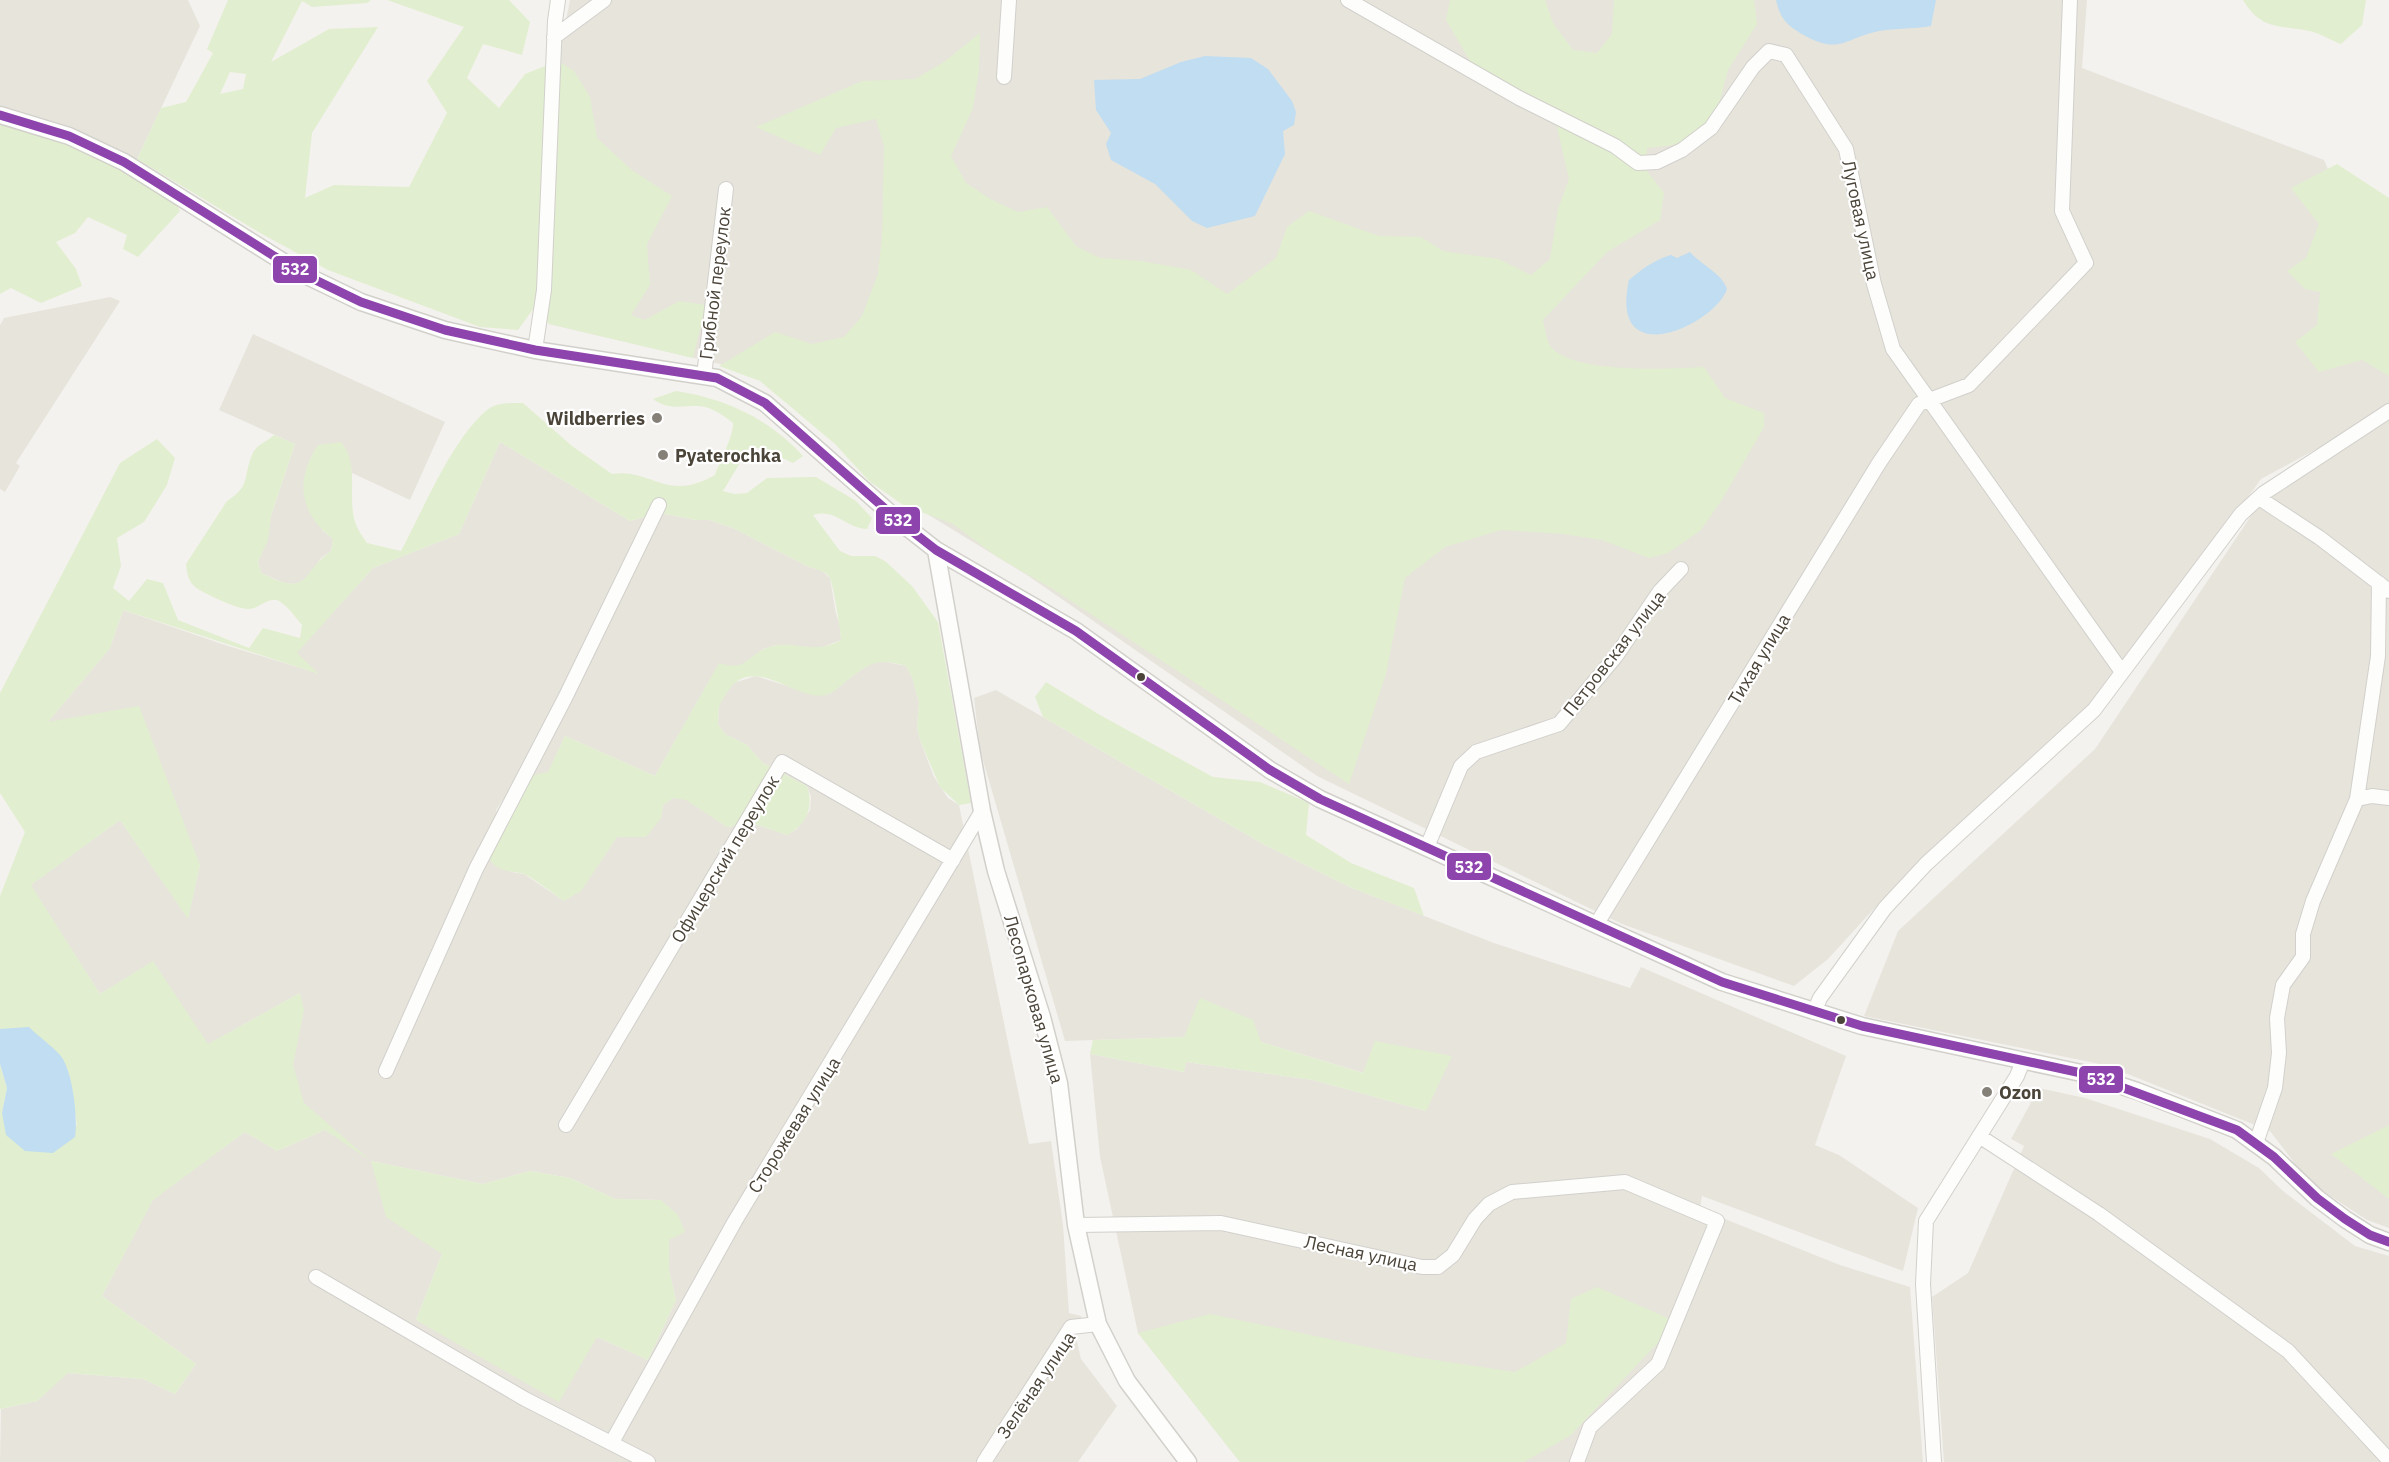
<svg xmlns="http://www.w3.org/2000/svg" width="2389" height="1462" font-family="'IBM Plex Sans',sans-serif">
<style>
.residential{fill:#e7e4dc;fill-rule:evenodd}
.green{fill:#e1eecf;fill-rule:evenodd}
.water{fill:#c0ddf1}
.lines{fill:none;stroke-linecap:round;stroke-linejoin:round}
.minor-casing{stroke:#d2d0cb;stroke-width:16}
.tertiary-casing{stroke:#d2d0cb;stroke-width:19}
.minor{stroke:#fdfdfc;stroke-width:14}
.tertiary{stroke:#fdfdfc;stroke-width:16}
.bus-1-casing{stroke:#fff;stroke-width:14}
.bus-1{stroke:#8e44ad;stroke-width:9}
.poi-dot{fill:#868178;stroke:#fff;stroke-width:2}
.bus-dot{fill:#4b4439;stroke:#fff;stroke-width:2}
.labels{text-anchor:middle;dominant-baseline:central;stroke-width:4.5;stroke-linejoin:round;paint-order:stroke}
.street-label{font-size:18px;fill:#4b4439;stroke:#fff}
.poi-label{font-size:18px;font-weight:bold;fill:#4b4439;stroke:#fff;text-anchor:start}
.line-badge{stroke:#fff;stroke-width:2}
.badge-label{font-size:16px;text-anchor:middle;font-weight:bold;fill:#fff}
</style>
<rect width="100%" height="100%" fill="#f4f2ee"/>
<path class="residential" d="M 0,0 L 188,0 L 200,26 L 137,159 L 19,114 L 0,110 Z
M 570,0 L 2087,0 L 2082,68 L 2324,160 L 2332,179 L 2389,284 L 2389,410 L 2261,479 L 2157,624 L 2098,697 L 1892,889 L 1828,959 L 1794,986 L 1622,924 L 1317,776 L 1027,575 L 901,498 L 758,373 L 549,324 L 553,85 Z
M 110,297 L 120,301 L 16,463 L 20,466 L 5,492 L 0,489 L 0,325 L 4,318 Z
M 253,334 L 445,422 L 410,500 L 352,473 L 351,468 L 322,530 L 333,539 L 331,551 L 321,558 L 308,578 L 296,584 L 284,583 L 261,573 L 258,562 L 267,540 L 271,516 L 295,444 L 219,410 Z
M 2389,415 L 2389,1228 L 2367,1220 L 2309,1182 L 2270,1131 L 2105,1065 L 1864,1016 L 1898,931 L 2095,749 L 2271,486 Z
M 500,442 L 630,521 L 660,513 L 696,520 L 709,520 L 733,528 L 809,567 L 821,570 L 830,578 L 836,614 L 840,625 L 841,640 L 818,649 L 776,645 L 763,649 L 743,665 L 731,667 L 719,664 L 655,776 L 565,736 L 548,773 L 517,779 L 496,810 L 511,872 L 524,874 L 564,901 L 581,890 L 617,837 L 661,818 L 663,805 L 673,798 L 686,799 L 727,827 L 752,823 L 787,835 L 797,829 L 810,810 L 811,797 L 807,786 L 763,763 L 747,745 L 725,734 L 718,724 L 719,701 L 733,683 L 756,676 L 816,695 L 829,694 L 870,663 L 882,661 L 906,666 L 912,677 L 919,703 L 917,727 L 920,740 L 934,777 L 948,798 L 959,805 L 1029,1144 L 1051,1141 L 1063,1225 L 1069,1313 L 1081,1316 L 1085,1329 L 1075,1333 L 1081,1359 L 1117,1406 L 1078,1462 L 0,1462 L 1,1409 L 37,1401 L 67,1373 L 143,1379 L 175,1394 L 196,1364 L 102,1296 L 153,1199 L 245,1132 L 277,1151 L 325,1130 L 338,1139 L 288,1103 L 300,993 L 207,1045 L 153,962 L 100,994 L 30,885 L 120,820 L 188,918 L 200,865 L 47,723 L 110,648 L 123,610 L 222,644 L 317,673 L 296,653 L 373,568 L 459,534 ZM 371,1161 L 483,1184 L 530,1171 L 570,1178 L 615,1199 L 661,1200 L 669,1240 L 669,1270 L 676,1300 L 648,1360 L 597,1337 L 416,1320 L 442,1254 Z
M 996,690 L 1263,844 L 1352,888 L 1494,943 L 1630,988 L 1641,967 L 1846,1056 L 1815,1145 L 1839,1155 L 1918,1208 L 1903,1271 L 1702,1196 L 1700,1209 L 1840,1265 L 1910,1287 L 1923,1462 L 1240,1462 L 1138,1333 L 1100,1157 L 1090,1054 L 1184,1072 L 1186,1062 L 1313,1080 L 1426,1111 L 1364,1073 L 1261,1042 L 1185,1037 L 1065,1041 L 980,750 L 974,698 Z
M 2039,1088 L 2085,1098 L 2210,1139 L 2259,1168 L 2283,1191 L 2355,1246 L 2389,1256 L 2389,1462 L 1944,1462 L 1932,1297 L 1968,1273 L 2024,1146 L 2011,1139 Z"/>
<path class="green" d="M 228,0 L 371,0 L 367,3 L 312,7 L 302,1 L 271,62 L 329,29 L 378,27 L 312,133 L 305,198 L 334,185 L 409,187 L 447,113 L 427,81 L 464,27 L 387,0 L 509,0 L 530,22 L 522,55 L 483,44 L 467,78 L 499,108 L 525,74 L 558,61 L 574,71 L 590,97 L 597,138 L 633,171 L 672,196 L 647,244 L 650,285 L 631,315 L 645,320 L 679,301 L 706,305 L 693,358 L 549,324 L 536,305 L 518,330 L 480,327 L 328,270 L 262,234 L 137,159 L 161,108 L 186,102 L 213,53 L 207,49 ZM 230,72 L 246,74 L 243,89 L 220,94 Z
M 1450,0 L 1545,0 L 1553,23 L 1573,50 L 1597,53 L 1612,34 L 1614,0 L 1754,0 L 1757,24 L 1728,70 L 1717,111 L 1700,135 L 1675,145 L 1647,148 L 1646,170 L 1664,193 L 1660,220 L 1607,252 L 1543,320 C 1545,327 1546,341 1551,347 C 1573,374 1670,369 1704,367 L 1725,398 L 1764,413 L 1764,427 L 1721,501 L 1701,530 L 1668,553 L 1649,558 L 1602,540 L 1563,534 L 1501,530 L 1445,547 L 1405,578 L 1386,674 L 1349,784 L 1056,591 L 996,556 L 953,524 L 903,505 L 869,481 L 835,444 L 760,381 L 719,366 L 775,332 L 812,344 L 844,337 L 862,316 L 878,274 L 882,236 L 884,146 L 876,119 L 836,128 L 820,155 L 756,127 L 862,81 L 915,79 L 944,62 L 980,33 L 979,70 L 973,108 L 951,156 L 966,183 L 992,200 L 1018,212 L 1047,207 L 1076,246 L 1100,258 L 1141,261 L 1191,270 L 1227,294 L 1276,258 L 1287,227 L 1309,211 L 1379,236 L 1421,237 L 1443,251 L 1499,259 L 1531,275 L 1550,259 L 1558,209 L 1569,179 L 1553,110 L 1473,66 L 1446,20 Z
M 2243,0 L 2366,0 L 2362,25 L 2341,44 C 2330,40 2320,33 2309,31 C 2278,25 2261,30 2243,0 Z
M 0,121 L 97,154 L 175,202 L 180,211 L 138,257 L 123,249 L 127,235 L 88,217 L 75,233 L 56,242 L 76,269 L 82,286 L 41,303 L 11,288 L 0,294 Z
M 2337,164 L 2389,198 L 2389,376 L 2362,360 L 2319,372 L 2295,342 L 2317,325 L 2320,292 L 2305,289 L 2287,271 L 2306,258 L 2319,224 L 2291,188 Z
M 676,391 C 724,398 770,419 803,456 L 793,463 L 761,448 L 749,448 L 723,491 L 734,494 L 747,493 L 767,478 L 816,477 L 856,501 L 872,518 L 867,529 C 845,528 836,508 813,515 L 840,551 L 851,556 L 875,556 L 885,561 L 912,586 L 938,622 L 971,803 L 959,805 L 940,787 L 920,740 L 917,727 L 919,703 L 912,677 L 906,666 C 875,657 869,664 844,683 C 840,686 834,692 829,694 C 799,706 755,651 728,691 C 717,708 719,704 718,724 L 725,734 L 747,745 L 763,763 L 807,786 C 814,807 807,825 787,835 L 752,823 L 727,827 L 686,800 L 673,798 L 663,805 L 661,818 L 646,837 L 617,837 L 581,891 L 564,901 C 552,893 539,882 526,875 C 518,871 508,873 499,868 C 466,848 505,799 517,779 L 548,772 L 565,736 L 655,776 L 719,663 C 749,673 748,651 773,646 C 798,641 814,655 841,640 C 841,632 833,584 830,578 C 826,571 816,569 809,567 L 733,528 L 709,520 L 696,520 L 660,513 L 630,521 L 500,442 L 459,534 L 373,568 L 297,653 L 319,674 L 123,610 L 110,648 L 48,722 L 139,706 L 200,865 L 188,919 L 120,820 L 31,885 L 100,994 L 153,961 L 208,1044 L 300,993 L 304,1010 L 293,1065 L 304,1103 L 371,1161 L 483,1184 L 530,1171 L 570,1178 L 615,1199 L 661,1200 L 678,1215 L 685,1232 L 669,1240 L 669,1270 L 676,1300 L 648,1360 L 597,1337 L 559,1402 L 416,1320 L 442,1254 L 386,1217 L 371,1161 L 325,1130 L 277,1151 L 245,1132 L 153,1200 L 102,1296 L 196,1364 L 175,1394 L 143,1379 L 68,1373 L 37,1401 L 0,1409 L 0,1064 L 7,1088 L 2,1113 L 77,1125 C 70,1080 75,1055 27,1037 C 19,1034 9,1029 0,1029 L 0,896 L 25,832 L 0,793 L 0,693 L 120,463 L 157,439 L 175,458 L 167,485 L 144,522 L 117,538 L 121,566 L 113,588 L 129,601 L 147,579 L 163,583 L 178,620 L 249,648 L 263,628 L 300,638 L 302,625 C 296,618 288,606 279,601 C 269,596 259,609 249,609 C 239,610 202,593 194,586 C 188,580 187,573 186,564 L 227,501 C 251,486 243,476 252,455 C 256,444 267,442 274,435 L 295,444 L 271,516 L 268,540 L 258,562 L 261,573 C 311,598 299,574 331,551 L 333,539 C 300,514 294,481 318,445 L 341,442 C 360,464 347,496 355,522 C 357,529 362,536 367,543 L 401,551 C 423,510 452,439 487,410 C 497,402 511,403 523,403 L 572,446 L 612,474 C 652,468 666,503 715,475 C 720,460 733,438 733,423 C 724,416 712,407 699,406 C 681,406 668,410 653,399 Z
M 1046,682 L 1100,715 L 1213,777 L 1260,782 L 1309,803 L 1306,835 L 1351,863 L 1414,888 L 1424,916 L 1352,888 L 1263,844 L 1043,717 L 1035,697 Z
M 1200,998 L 1253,1020 L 1261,1042 L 1363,1073 L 1375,1041 L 1452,1056 L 1426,1111 L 1313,1080 L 1186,1062 L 1184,1072 L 1090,1054 L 1093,1040 L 1184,1037 Z
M 2389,1125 L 2389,1199 L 2331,1154 Z
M 1597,1287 L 1668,1318 L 1667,1333 L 1571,1435 L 1524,1462 L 1240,1462 L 1138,1333 L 1210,1314 L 1415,1357 L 1515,1372 L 1566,1343 L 1571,1299 Z"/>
<path class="water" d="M 1776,0 L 1936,0 L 1931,26 C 1914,29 1897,28 1879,31 C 1842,39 1840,56 1800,33 C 1785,24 1780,17 1776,0 Z
M 1205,56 L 1251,58 L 1268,69 L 1292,101 L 1296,112 L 1294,125 L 1283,131 L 1285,154 L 1255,216 L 1207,228 L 1192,221 L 1155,184 L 1111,160 L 1106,144 L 1111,133 L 1096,110 L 1094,80 L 1140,79 L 1181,62 Z
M 1690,252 C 1701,265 1722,273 1727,289 C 1716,324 1608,375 1629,280 C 1642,269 1654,260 1671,255 L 1677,258 Z
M 29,1027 C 39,1037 51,1045 60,1055 C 73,1070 78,1119 75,1137 L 53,1153 L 25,1151 L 6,1135 L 2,1113 L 7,1088 L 0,1064 L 0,1029 Z"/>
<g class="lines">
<g class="minor-casing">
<path id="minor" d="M 1348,0 L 1519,98 L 1615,146 L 1638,163 L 1657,162 L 1682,150 L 1711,128 L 1753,67 L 1769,51 L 1786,55 L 1846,149 L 1874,284 L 1893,349 L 2122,672
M 554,37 L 604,0
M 1004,77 L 1009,0
M 535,350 L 544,290 L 555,21 L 558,0
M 704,376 L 726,189
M 2259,498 L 2320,538 L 2389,591
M 2357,799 L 2372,796 L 2389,798
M 1427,847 L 1461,766 L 1476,752 L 1559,724 L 1616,656 L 1660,591 L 1681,569
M 1596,925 L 1879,463 L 1919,404 L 1969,385 L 2086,263 L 2062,211 L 2070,0
M 1814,1012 L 1820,998 L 1885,908 L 1926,864 L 2094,710 L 2241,514 L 2264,493 L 2389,411
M 386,1071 L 476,869 L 565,698 L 659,505
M 566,1125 L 782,762 L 953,860
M 1979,1136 L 2099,1214 L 2288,1351 L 2389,1460
M 2256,1143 L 2275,1088 L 2279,1053 L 2277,1018 L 2283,985 L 2303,957 L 2303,934 L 2313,901 L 2357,799 L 2378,656 L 2379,583
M 1076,1225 L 1221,1223 L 1422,1267 L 1438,1267 L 1453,1255 L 1475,1219 L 1489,1204 L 1512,1192 L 1625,1182 L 1717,1221 L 1658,1364 L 1590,1427 L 1577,1462
M 316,1277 L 525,1399 L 648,1462
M 612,1442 L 735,1221 L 982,811
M 984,1462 L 1071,1327 L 1098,1324
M 1934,1462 L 1923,1284 L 1926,1221 L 2017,1076 L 2023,1061"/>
</g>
<g class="tertiary-casing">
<path id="tertiary" d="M 0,115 L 69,136 L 124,162 L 301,273 L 361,302 L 445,330 L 535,350 L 717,378 L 765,403 L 899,521 L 936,550 L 1076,631 L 1270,770 L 1320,799 L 1722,982 L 1862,1026 L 2086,1074 L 2137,1091 L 2237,1130 L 2274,1157 L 2317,1198 L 2345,1219 L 2370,1235 L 2389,1242
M 936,550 L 982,811 L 996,871 L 1042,1017 L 1059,1083 L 1076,1225 L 1098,1324 L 1127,1381 L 1188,1462"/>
</g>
<use href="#minor" class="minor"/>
<use href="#tertiary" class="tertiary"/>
<g class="bus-1-casing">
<path id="bus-1" d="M 0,115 L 69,136 L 124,162 L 301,273 L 361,302 L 445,330 L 535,350 L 717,378 L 765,403 L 899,521 L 936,550 L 1076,631 L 1270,770 L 1320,799 L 1722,982 L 1862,1026 L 2086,1074 L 2237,1130 L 2274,1157 L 2317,1198 L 2345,1219 L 2370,1235 L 2389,1242"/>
</g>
<use href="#bus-1" class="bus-1"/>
</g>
<g class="poi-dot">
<circle cx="657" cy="418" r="6"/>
<circle cx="663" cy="455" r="6"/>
<circle cx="1987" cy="1092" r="6"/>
</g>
<g class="bus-dot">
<circle cx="1141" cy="677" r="5"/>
<circle cx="1841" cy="1020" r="5"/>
</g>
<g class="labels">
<g class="street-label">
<text transform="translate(1861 220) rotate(78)">Луговая улица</text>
<text transform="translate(715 283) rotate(-83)">Грибной переулок</text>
<text transform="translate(1614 653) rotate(-52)">Петровская улица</text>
<text transform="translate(1759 659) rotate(-59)">Тихая улица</text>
<text transform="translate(725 859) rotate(-59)">Офицерский переулок</text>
<text transform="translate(1034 999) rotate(74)">Лесопарковая улица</text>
<text transform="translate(794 1125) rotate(-58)">Сторожевая улица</text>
<text transform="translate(1361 1253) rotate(12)">Лесная улица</text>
<text transform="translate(1036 1385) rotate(-56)">Зелёная улица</text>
</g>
<g class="poi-label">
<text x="645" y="418" text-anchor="end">Wildberries</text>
<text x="675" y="455">Pyaterochka</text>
<text x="1999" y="1092">Ozon</text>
</g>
</g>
<g class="line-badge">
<rect x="272" y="255" width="46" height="29" rx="6" fill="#8e44ad"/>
<rect x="875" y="506" width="46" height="29" rx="6" fill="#8e44ad"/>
<rect x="1446" y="852" width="46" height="29" rx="6" fill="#8e44ad"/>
<rect x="2078" y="1065" width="46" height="29" rx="6" fill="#8e44ad"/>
</g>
<g class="badge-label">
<text x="295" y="275">532</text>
<text x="898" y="526">532</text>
<text x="1469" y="873">532</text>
<text x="2101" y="1085">532</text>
</g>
</svg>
